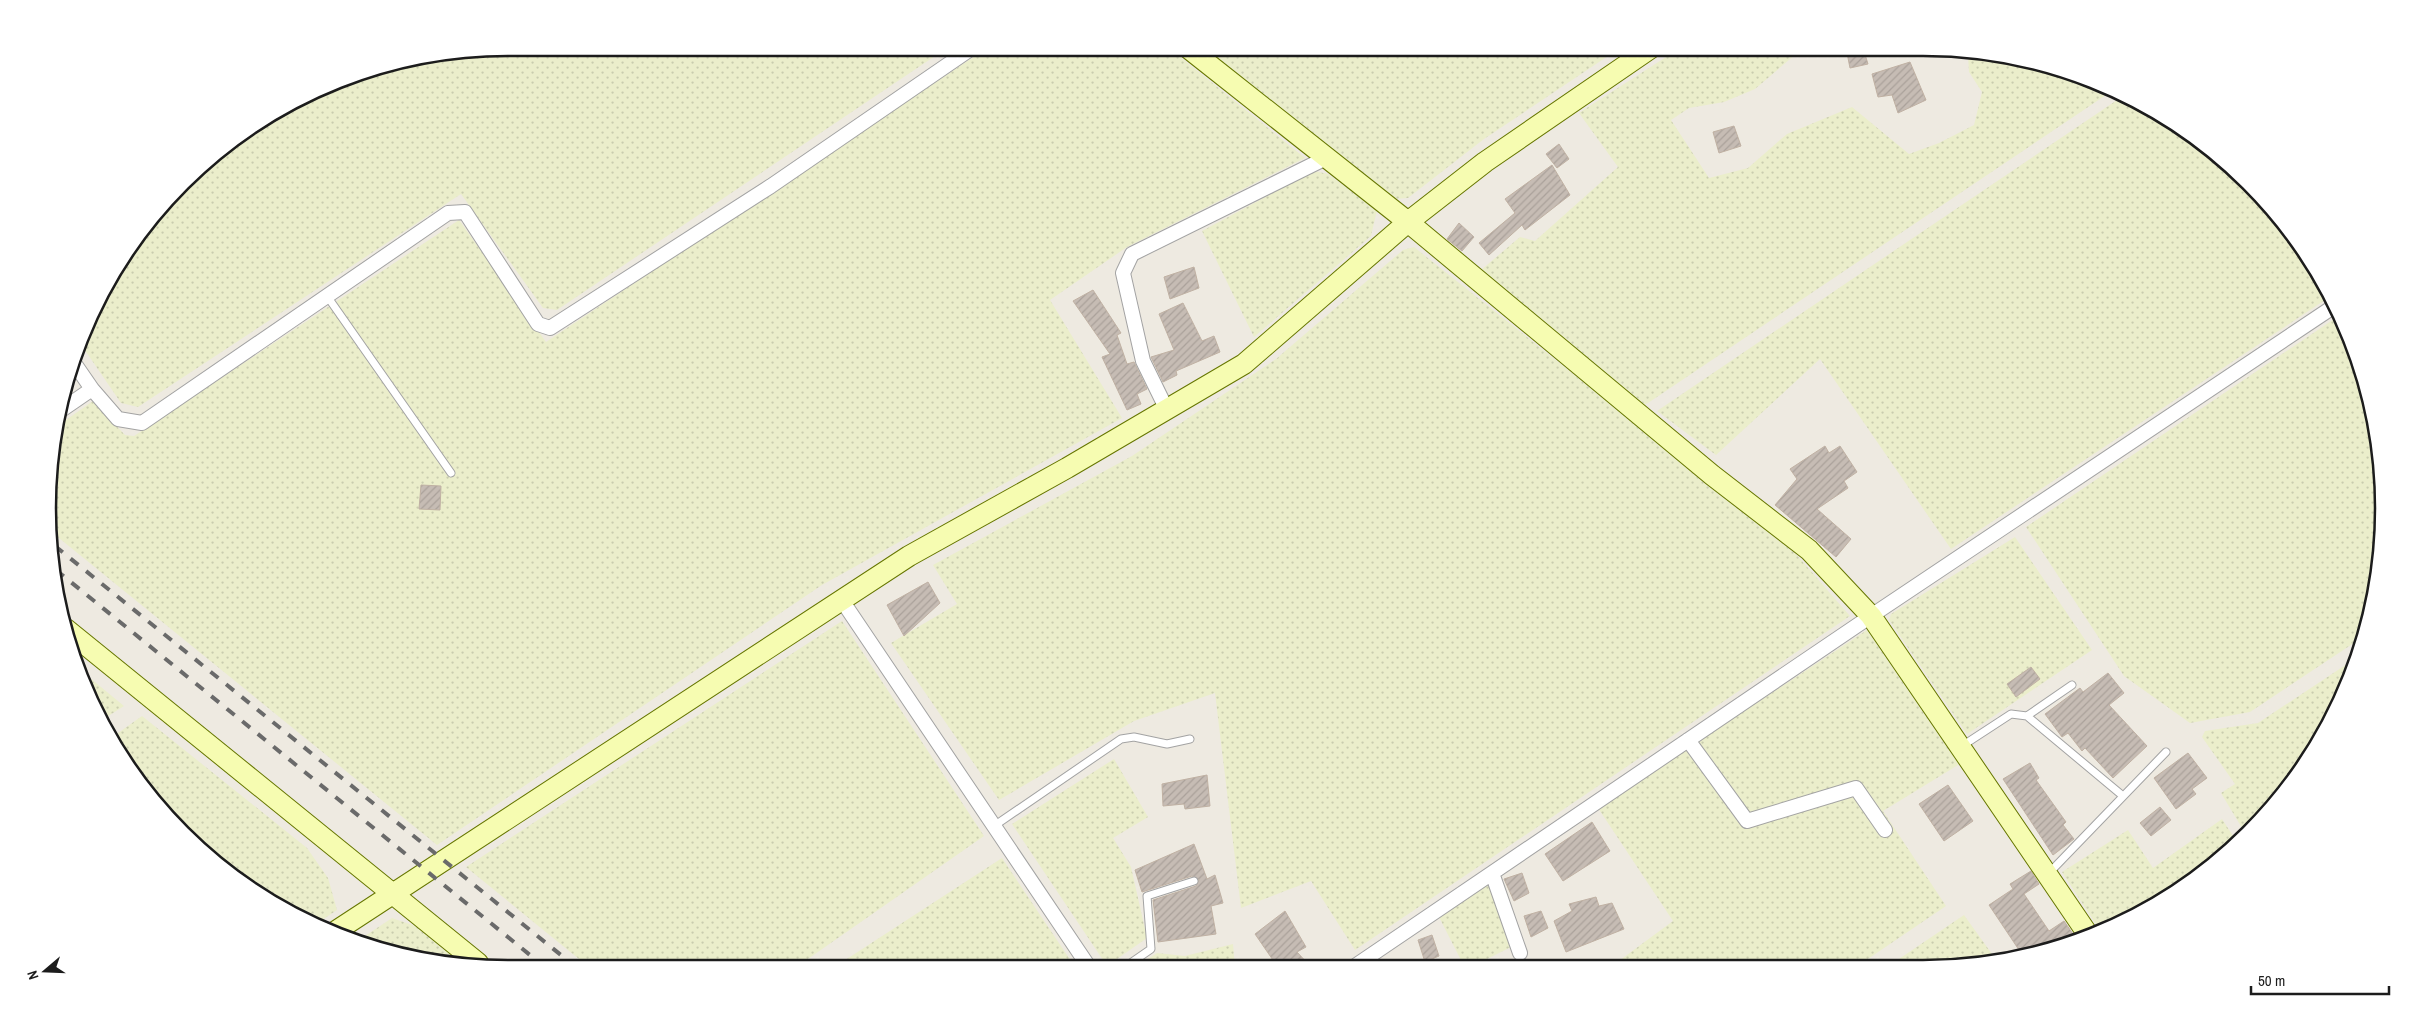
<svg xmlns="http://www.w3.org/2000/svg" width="2431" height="1016" font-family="'Archivo Narrow',sans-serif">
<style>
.farmland{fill:url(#farmland-dots)}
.building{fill:url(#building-hatch);stroke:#c0b1a3}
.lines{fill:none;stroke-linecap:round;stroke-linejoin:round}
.lane-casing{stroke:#a3a3a3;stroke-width:9}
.street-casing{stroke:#a3a3a3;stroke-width:16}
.secondary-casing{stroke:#667600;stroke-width:22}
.lane{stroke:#fff;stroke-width:7}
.street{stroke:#fff;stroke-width:14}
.secondary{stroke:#f6fcb1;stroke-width:20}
.rail{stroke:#6a6a6a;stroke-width:4;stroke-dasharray:10 10;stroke-linecap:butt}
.rim{fill:none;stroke:#1c1c1c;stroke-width:2.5}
</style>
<defs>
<pattern id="farmland-dots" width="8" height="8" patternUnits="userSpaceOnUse" patternTransform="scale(1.25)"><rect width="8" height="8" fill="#ebeecb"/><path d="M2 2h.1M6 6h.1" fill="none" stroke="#c9ccae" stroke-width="1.8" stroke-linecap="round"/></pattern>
<pattern id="building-hatch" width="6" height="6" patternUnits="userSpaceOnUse" patternTransform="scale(1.25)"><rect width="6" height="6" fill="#c6bcb4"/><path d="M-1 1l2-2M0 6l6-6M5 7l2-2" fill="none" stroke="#aaa19a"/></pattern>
</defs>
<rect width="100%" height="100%" fill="#eeeae1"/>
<path class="farmland" d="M 508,48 L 947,48 L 557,310 L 543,308 L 461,194 L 138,407 L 121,403 L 80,343 L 109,278 L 205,162 L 278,109 L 360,72 Z
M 987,48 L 1169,48 L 1305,158 L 1127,247 L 1050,300 L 1122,418 L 822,585 L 437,845 L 54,534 L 51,448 L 56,427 L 93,401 L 125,435 L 134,436 L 459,220 L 546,342 Z
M 1204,48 L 1620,48 L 1484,139 L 1408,198 L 1394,199 Z
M 1680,48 L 1803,48 L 1755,89 L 1724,102 L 1689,108 L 1671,120 L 1709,178 L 1748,168 L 1787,134 L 1852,107 L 1909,154 L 1939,143 L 1974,125 L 1982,92 L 1969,72 L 1968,55 L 2071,72 L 2112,91 L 1645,405 L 1481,270 L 1520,237 L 1535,241 L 1618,167 L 1579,113 Z
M 2123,96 L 2153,109 L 2226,162 L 2288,227 L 2331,296 L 1951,549 L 1820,359 L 1716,455 L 1657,411 Z
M 1314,171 L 1328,174 L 1377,210 L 1371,236 L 1254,337 L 1202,231 Z
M 1414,247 L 1788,545 L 1850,616 L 1355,950 L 1311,881 L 1241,908 L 1215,693 L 1134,721 L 999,800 L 891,643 L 957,604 L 933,565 L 1132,456 L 1276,359 L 1403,250 Z
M 2340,315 L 2368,389 L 2382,478 L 2380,568 L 2363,637 L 2250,712 L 2190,723 L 2124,676 L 2026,527 Z
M 2015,537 L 2092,650 L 1967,734 L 1889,620 L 1891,614 Z
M 842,621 L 984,836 L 795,968 L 590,968 L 466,867 Z
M 1870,628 L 1963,762 L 1883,811 L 1946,906 L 1859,965 L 1612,966 L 1673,921 L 1598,808 Z
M 2359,656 L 2306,764 L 2245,833 L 2221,793 L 2235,784 L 2202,737 L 2205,731 L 2258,723 Z
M 78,668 L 124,706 L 102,720 L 82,684 Z
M 142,716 L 307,848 L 328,878 L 337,910 L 319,922 L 227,873 L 125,764 L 111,738 Z
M 1114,759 L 1148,817 L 1113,838 L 1131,867 L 1147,938 L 1107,966 L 1012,824 Z
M 2222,819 L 2237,842 L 2226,854 L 2126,921 L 2099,929 L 2062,872 L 2128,830 L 2153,868 Z
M 1002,858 L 1075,967 L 833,968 Z
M 1494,880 L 1519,943 L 1473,966 L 1464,966 L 1439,917 Z
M 1964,915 L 1997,961 L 1983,965 L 1890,965 Z
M 392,918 L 421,928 L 460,961 L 356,942 Z
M 1233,944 L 1235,967 L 1136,967 L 1157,953 L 1185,956 Z"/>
<path class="building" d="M 1846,48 L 1863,48 L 1868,64 L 1850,68 Z
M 1910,62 L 1926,100 L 1898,113 L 1892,95 L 1878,97 L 1872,74 Z
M 1734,126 L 1741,146 L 1719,153 L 1713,132 Z
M 1559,144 L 1569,159 L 1557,168 L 1546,154 Z
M 1552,165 L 1570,195 L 1525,230 L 1522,225 L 1489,255 L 1479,243 L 1515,213 L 1505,199 Z
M 1459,223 L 1474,237 L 1462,251 L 1447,239 Z
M 1194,267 L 1199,288 L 1170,299 L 1164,277 Z
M 1093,290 L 1121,333 L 1117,335 L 1127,364 L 1134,362 L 1147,389 L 1137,394 L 1141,404 L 1127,410 L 1102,357 L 1110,354 L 1073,301 Z
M 1183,303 L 1202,341 L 1214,336 L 1220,352 L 1176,371 L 1177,375 L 1163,382 L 1151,357 L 1174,350 L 1159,314 Z
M 1825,446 L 1829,453 L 1840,446 L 1857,472 L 1844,481 L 1848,488 L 1817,509 L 1851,539 L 1836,557 L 1775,505 L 1797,479 L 1790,469 Z
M 421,485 L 441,486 L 440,510 L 419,509 Z
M 928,582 L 940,603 L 904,636 L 887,605 Z
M 2031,667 L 2040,679 L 2016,697 L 2007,684 Z
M 2108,673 L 2124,693 L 2109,705 L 2147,746 L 2113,778 L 2085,748 L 2082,751 L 2068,733 L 2062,737 L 2045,714 L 2080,688 L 2083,692 Z
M 2188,753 L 2207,778 L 2192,789 L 2196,794 L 2176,809 L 2154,778 Z
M 2030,763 L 2039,778 L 2036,780 L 2066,822 L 2063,825 L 2074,839 L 2053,855 L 2003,779 Z
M 1207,775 L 1210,806 L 1185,809 L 1184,804 L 1163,806 L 1162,784 Z
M 1948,785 L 1973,821 L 1944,841 L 1919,804 Z
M 2160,807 L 2171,820 L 2151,836 L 2140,823 Z
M 1592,822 L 1610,851 L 1563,881 L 1545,854 Z
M 1194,844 L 1207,879 L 1215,875 L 1223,903 L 1211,906 L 1216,934 L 1158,942 L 1153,900 L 1196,886 L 1199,880 L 1192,876 L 1142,892 L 1135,870 Z
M 2031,871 L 2039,884 L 2024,894 L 2049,931 L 2064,921 L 2075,937 L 2021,953 L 1989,905 L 2013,889 L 2010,884 Z
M 1522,873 L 1529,893 L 1514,901 L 1504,879 Z
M 1596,897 L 1599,906 L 1612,903 L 1624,929 L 1566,952 L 1554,921 L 1572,911 L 1569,904 Z
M 1285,911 L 1306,947 L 1297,952 L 1310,966 L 1277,966 L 1255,934 Z
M 1541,911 L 1548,928 L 1531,937 L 1524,916 Z
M 1432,935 L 1439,956 L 1425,962 L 1418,940 Z"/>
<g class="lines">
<g class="lane-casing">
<path id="lane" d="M 327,296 L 451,473
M 2027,716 L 2072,685
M 1962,746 L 2011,714 L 2027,716 L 2123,796
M 994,826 L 1121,739 L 1134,737 L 1167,744 L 1190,739
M 2049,873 L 2166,752
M 1125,967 L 1151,949 L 1147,896 L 1194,881"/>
</g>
<g class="street-casing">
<path id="street" d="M 72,360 L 92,389 L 118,419 L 142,423 L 448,213 L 465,212 L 538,324 L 550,328 L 771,186 L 972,48
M 1167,410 L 1143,361 L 1123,273 L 1132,254 L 1326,158
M 60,411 L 92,389
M 841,599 L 1089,967
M 1688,740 L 1747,821 L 1856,788 L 1885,830
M 1492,873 L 1520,953
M 1355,966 L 1871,616 L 2336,305"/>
</g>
<g class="secondary-casing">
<path id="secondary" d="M 1188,48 L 1408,222 L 1712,475 L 1809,550 L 1871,616 L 2087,933
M 66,629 L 478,963
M 336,931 L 909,556 L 1067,468 L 1244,364 L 1408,222 L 1485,162 L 1651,48"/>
</g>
<use href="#lane" class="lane"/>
<use href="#street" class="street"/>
<use href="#secondary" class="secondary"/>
<path class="rail" d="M 55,546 L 577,968
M 56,570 L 546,968"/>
</g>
<path d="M0 0H2431V1016H0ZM508 56H1923A452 452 0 0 1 2375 508V508A452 452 0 0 1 1923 960H508A452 452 0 0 1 56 508V508A452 452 0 0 1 508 56Z" fill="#fff" fill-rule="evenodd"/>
<path class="rim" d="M508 56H1923A452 452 0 0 1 2375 508V508A452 452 0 0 1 1923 960H508A452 452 0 0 1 56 508V508A452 452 0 0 1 508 56Z"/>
<g transform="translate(45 971) rotate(251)" stroke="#ffffff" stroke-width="4" paint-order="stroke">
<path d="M0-4L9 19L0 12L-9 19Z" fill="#1c1c1c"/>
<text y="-8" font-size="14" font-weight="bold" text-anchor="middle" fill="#1c1c1c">N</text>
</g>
<path d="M2251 986v8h138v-8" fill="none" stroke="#1c1c1c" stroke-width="2.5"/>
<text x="2258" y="986" font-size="15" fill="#1c1c1c" stroke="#ffffff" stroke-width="4" paint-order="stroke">50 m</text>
</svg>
